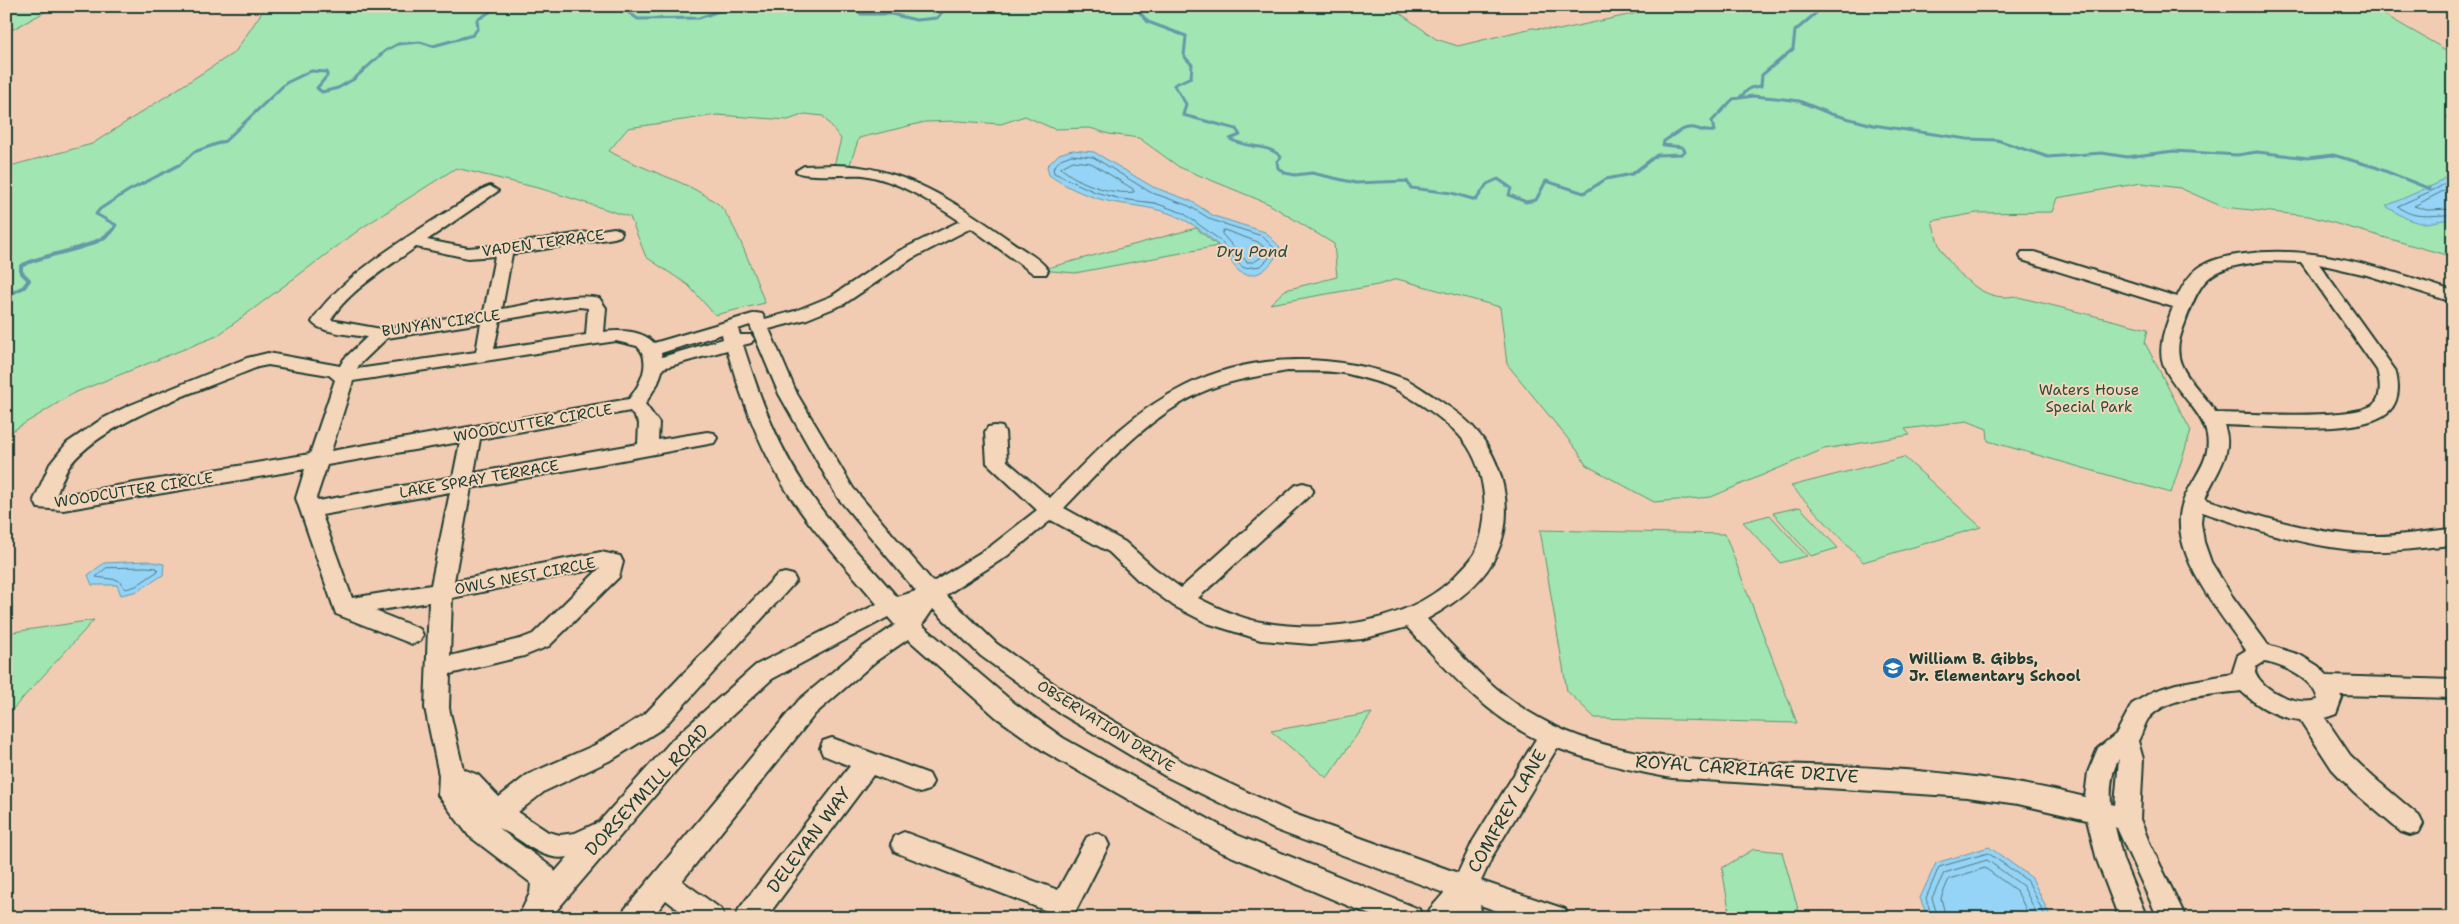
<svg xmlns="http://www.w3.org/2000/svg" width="2459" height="924" font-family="'Shantell Sans',sans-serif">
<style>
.green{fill:#a0e5b2;stroke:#609173}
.water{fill:#95d4f6;stroke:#6698a8}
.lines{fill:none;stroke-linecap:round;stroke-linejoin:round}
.shore{stroke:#4e7982;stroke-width:1}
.stream-far1{stroke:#6698a8;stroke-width:3}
.stream{stroke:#6698a8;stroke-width:4}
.minor-casing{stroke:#1f3d34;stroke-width:4}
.minor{fill:#f4d6ba;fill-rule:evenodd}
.labels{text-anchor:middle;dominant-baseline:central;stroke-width:4;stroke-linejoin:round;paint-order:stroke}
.street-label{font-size:15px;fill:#1f3d34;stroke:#f4d6ba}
.park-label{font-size:15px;fill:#2c4e41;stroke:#f4d6ba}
.poi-label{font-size:15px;font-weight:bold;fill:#1f3d34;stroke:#f4d6ba;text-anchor:start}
.water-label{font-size:16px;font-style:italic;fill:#2b4c47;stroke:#f4d6ba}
.near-street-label{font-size:18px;fill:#1f3d34;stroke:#f4d6ba}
</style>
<rect width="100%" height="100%" fill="#f2ccb2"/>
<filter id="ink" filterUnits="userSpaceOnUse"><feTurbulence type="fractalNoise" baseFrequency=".02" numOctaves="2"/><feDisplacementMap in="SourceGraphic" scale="10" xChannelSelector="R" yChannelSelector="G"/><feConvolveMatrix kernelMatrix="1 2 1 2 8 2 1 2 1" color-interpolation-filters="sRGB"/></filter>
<g filter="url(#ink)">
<path class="green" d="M 6,6 L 56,6 L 6,33 Z
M 266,6 L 1390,6 L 1436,39 L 1458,46 L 1532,28 L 1559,30 L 1637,13 L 1632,7 L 1635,6 L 2384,6 L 2385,15 L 2453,54 L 2453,117 L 2446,118 L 2453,123 L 2453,257 L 2309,216 L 2223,207 L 2180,188 L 2141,183 L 2057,198 L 2052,212 L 1977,213 L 1932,221 C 1935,230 1937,243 1942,251 C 1956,273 1984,303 2014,296 L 2148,329 L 2145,343 L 2191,431 L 2171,493 L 1988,441 L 1987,429 L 1967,421 L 1905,429 L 1910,435 L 1824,449 L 1711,497 L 1654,502 L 1586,465 L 1577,450 L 1507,364 L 1500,307 L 1397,279 L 1378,285 L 1270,304 L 1285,290 L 1337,277 L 1334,244 L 1269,204 L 1179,167 L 1139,138 L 1109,134 L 1090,128 L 1054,129 L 1025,116 L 1001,124 L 958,121 L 925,122 L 859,138 L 848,170 L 833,169 L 841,139 L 823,116 L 805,114 L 788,120 L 717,115 L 628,128 L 609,151 C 644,171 684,179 717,203 C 734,216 756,281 765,303 L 715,315 L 688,285 L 646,257 L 630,217 L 542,189 L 456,168 L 363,227 L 217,336 L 74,393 L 6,435 L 6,167 L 92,144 L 235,52 Z
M 1196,228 L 1218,246 L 1075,273 L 1040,270 Z
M 1904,457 L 1981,527 L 1863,562 L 1791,486 Z
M 1800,507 L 1838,548 L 1811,556 L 1773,513 Z
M 1770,515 L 1807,556 L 1780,563 L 1743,522 Z
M 1540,530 L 1725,534 L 1797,723 L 1595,718 L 1567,691 Z
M 94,620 L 11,711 L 6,713 L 6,633 Z
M 1372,713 L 1327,778 L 1271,731 Z
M 1754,849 L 1782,852 L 1800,916 L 1729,910 L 1722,868 Z"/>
<path class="water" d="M 1072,150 L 1094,152 L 1153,187 L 1191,201 L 1214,216 L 1265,232 L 1280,247 C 1275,261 1262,279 1244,274 C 1233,270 1232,259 1225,252 C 1213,240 1198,226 1182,219 C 1163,209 1144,207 1124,204 C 1098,201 1070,190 1049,175 L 1047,166 L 1059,154 Z
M 2453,172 L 2453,220 C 2442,219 2436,222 2426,223 C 2412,224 2397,213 2386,206 L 2436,184 Z
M 147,561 L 164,564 L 163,575 L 138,591 L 121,595 L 117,585 L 92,585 L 88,575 L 104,563 Z
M 1989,847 L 2032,878 L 2051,918 L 1928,918 L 1920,898 L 1936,863 Z"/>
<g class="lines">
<path class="shore" d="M 1072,155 L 1093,157 L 1150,192 L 1189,206 L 1212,220 L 1262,236 L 1274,248 L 1269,258 L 1261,266 L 1244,268 L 1238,263 L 1220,240 L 1183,213 L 1155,203 L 1121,199 L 1095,192 L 1054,173 L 1053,168 L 1061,159 Z
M 1073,161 L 1091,163 L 1133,189 L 1134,192 C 1112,195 1077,183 1061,168 Z
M 2453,178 L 2438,188 L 2398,206 C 2414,221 2433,214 2453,215
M 2453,186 L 2414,206 L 2427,210 L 2453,209
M 1224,230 L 1258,242 L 1266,249 L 1266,254 L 1254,262 L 1247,262 L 1222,234 Z
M 147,567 L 157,568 L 158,571 L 136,586 L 126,589 L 118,580 L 96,577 L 106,568 Z
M 1932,918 L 1926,898 L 1939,867 L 1988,853 L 2028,881 L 2046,918
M 1938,918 L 1932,898 L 1944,873 L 1987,860 L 2023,886 L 2039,918
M 1946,918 L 1941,898 L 1949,879 L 1985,868 L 2017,891 L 2030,918"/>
<path class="stream-far1" d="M 619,6 L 638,19 L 699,18 L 719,11 L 817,6
M 857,6 L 856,8 L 861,14 L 891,14 L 916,20 L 937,18 L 947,6
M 1118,6 L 1136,8 L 1148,22 L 1186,36 L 1184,56 L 1192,65 L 1191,77 L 1174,85 L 1186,104 L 1183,115 L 1236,129 L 1240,135 L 1230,139 C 1246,149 1268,143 1281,157 L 1277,161 L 1278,168 L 1285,173 L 1295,175 L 1312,173 L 1356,183 L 1407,181 L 1411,188 L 1452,193 L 1476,200 L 1487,184 L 1498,179 L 1511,188 L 1509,195 L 1526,202 L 1536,200 L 1546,181 L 1584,193 L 1606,179 L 1632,174 L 1657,155 L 1681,154 L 1685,151 L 1682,147 L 1663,145 L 1664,141 C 1673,136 1683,126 1694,128 C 1703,130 1703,132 1714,131 L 1712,121 L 1733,99 L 1753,96 L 1776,98 L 1799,101 L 1831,114 L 1873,125 L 1967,139 L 1997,140 L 2048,157 L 2102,153 L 2127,157 L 2174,151 L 2237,155 L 2257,152 L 2308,158 L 2333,155 L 2375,167 L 2430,189
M 1740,97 L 1750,88 L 1761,86 L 1762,75 L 1793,49 L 1795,31 L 1824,6
M 112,231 L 116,225 L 96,214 L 100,209 L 128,191 L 181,164 L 194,152 L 225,141 L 286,83 L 311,71 L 327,72 L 327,76 L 317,88 L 322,92 L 338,88 L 354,79 L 385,51 L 398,44 L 420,42 L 433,46 L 473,35 L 478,28 L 477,20 L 499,6"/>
<path class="stream" d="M 6,296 L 24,287 L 29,280 L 21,272 L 21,266 C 48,251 92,252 113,230"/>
<g class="minor-casing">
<path id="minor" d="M 834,165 C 902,165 959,204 1012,242 C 1023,250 1041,259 1048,270 L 1046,274 L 1034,274 L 971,228 L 911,259 L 844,304 L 807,319 L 769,329 L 797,394 L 853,488 L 933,582 L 991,546 L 1037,510 L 987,463 L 985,432 L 988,427 L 995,426 L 1002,427 L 1005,432 L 1007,461 L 1050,498 C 1092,455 1130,413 1185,386 C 1252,352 1336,353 1405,379 C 1414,383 1423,390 1431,395 C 1445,404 1461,414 1473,427 C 1503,459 1516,512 1497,553 C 1484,583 1454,604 1427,619 C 1461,655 1495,694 1539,718 C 1625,767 1743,762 1839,766 C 1922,770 2004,777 2085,797 L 2088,772 L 2098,748 L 2116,734 L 2132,704 L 2154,691 L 2176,684 L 2232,674 L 2238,655 L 2246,650 C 2220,613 2166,550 2183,502 C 2191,479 2212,461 2207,435 C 2205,424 2198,414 2191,405 C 2158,364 2153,358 2173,307 L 2022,260 L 2020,256 L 2022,252 L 2034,252 L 2177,297 C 2182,287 2188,276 2197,269 C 2210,259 2228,256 2244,254 C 2316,244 2385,269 2453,291 L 2453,302 L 2367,275 L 2319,264 L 2395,370 C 2400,385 2400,406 2384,415 C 2353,435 2262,426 2224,425 C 2235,454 2215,473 2205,499 C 2258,516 2313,534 2369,536 C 2397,537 2425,531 2453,529 L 2453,545 C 2425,547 2397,552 2369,551 C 2312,549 2256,530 2202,512 L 2201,523 L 2204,542 L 2211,562 L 2232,596 L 2268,645 L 2300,655 L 2318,666 L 2328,676 L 2453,680 L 2453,698 L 2340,695 L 2342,698 L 2336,714 L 2325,718 L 2350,755 L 2373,777 L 2419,816 L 2423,824 L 2419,832 L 2410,835 L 2401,832 L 2355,793 L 2332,769 L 2300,720 C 2278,718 2257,706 2241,691 C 2213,695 2168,695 2148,719 C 2144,725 2142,734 2138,741 L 2143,759 L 2140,819 L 2149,842 L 2186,918 L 2158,918 L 2117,828 L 2115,827 L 2123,860 L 2147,918 L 2119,918 L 2097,860 L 2087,820 L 2018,804 L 1967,797 L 1672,778 C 1632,771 1595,762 1557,748 L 1493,855 L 1481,881 L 1565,909 L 1569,918 L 1517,918 L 1480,905 L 1482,918 L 1426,918 L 1430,909 L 1444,893 L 1276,830 L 1165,776 L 1058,712 L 981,656 L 933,609 L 922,625 L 1014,703 L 1063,738 L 1237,835 L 1419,909 L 1423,918 L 1377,918 L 1219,851 L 1045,752 L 996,717 L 908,639 L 876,661 L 815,714 L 682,881 L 721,909 L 725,918 L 689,918 L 666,900 L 652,918 L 621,918 L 625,909 L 799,700 L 860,649 L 895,625 L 888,617 L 772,679 L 692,752 L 550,918 L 518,918 L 530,893 L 531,883 L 469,836 L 438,795 L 439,775 L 425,708 L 429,602 L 375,611 L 420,629 L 423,635 L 420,641 L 412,644 L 336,614 L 296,498 L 305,469 L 63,510 L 38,508 L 34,500 L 50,464 L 67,443 L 102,419 L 128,406 L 247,358 L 268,353 L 340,366 L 344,359 L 367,337 C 354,335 320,333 312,322 C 338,274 437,219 485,188 L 490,186 L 498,191 L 427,240 L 468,248 L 504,245 L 614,228 L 620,230 L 622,233 L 620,236 L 614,238 L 512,254 L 502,309 C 528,305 575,292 599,298 L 606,308 L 604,332 C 620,330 642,330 654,343 L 756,313 L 762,314 L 765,319 L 795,311 L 832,296 L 899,251 L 960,221 C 931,202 898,180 863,175 C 851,174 801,178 796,171 L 804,166 ZM 416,247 L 468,258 L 495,256 L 484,312 L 381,329 L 331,320 C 346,292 390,266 416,247 ZM 2264,261 L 2301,262 L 2377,370 C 2380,380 2382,395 2375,403 C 2360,421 2243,413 2216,413 C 2206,396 2188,382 2181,364 C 2175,349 2180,336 2185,323 C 2203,272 2211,269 2264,261 ZM 579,307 L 588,308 L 586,335 L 494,349 L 500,320 ZM 481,323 L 476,352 L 357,369 L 359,365 L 387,338 ZM 750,325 L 779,394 L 838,498 L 916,591 L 897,597 C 869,564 837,533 813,498 C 778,449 761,401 743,345 L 751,343 L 754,339 L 751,335 L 740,335 L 738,329 ZM 722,334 L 723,339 L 662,357 L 661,353 ZM 616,341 L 637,346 C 653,361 640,385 629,399 L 331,451 L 353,381 ZM 727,350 C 744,407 764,460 799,509 C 822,542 851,572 877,604 L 756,665 L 674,738 L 599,822 L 575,833 L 560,835 L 548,832 L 518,812 L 545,791 L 613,759 L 663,728 L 796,581 L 793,575 L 785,573 L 777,575 L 645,714 L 595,745 L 527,775 L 499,797 L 478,775 L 463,769 L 449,708 L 450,674 L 524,656 L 549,646 L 619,577 L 623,562 L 620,556 L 601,552 L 454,581 L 471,488 L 714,443 L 717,438 L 714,433 L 707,432 L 658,440 L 659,423 L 645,404 L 658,383 L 663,368 ZM 268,365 L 329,375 L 335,380 L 310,454 L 56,496 C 60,486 64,473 70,465 C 106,419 204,389 258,367 ZM 1288,371 C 1307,372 1330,370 1348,374 C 1363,378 1382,382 1395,389 C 1417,401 1442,417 1459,435 C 1486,465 1491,513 1477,549 C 1474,557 1467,564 1461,570 C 1414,623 1328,634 1261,622 C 1239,618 1218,608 1198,598 L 1310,495 L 1313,490 L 1310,485 L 1303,483 L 1296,485 L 1181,588 L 1154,568 L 1125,542 L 1064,508 C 1105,466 1145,419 1200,393 C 1228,380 1258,376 1288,371 ZM 630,411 L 639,423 L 638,444 L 474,473 L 480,439 ZM 460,442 L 453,477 L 318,501 L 316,498 L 327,465 ZM 450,492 L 431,585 L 352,598 L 322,515 ZM 1051,520 L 1109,552 L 1138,580 L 1174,606 L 1207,623 L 1261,640 L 1311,644 L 1362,639 L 1407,627 C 1446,669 1484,713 1536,739 L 1473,841 L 1458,873 L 1294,814 L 1183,762 L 1074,698 L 997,644 L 946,595 L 1007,556 ZM 600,568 L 533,634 L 520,639 L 450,656 L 452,598 ZM 2264,662 C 2283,665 2314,679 2318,700 C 2296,706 2264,692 2255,672 L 2256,667 ZM 2119,759 L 2115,805 L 2111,804 C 2110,789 2111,772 2119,759 ZM 498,828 C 521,837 540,862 568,857 L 555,872 L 553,868 Z
M 832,738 L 929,774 L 933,782 L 929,790 L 920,793 L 873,775 L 766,918 L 735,918 L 739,909 L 850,766 L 823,755 L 820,748 L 823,741 Z
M 904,832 L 1058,890 L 1087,837 L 1096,833 L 1105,837 L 1109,845 L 1072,918 L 1044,918 L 1047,911 L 895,852 L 891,844 L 895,836 Z"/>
</g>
<use href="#minor" class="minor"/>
</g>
</g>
<defs>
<g id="school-disc" transform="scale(1.125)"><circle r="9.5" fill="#1f6fb2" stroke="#f4d6ba"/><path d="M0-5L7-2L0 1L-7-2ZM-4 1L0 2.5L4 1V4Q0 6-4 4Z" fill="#fff"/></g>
</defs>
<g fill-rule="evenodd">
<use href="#school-disc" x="1893" y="668"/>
</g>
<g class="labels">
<g class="street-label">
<text transform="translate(543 243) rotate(-8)">VADEN TERRACE</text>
<text transform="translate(441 323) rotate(-8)">BUNYAN CIRCLE</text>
<text transform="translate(533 423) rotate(-10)">WOODCUTTER CIRCLE</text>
<text transform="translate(479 479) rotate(-10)">LAKE SPRAY TERRACE</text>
<text transform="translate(134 490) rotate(-9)">WOODCUTTER CIRCLE</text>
<text transform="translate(525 576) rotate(-11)">OWLS NEST CIRCLE</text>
<text transform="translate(1106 726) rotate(32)">OBSERVATION DRIVE</text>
</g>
<g class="park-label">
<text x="2089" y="390">Waters House<tspan x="2089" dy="17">Special Park</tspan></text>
</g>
<g class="poi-label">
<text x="1909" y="659">William B. Gibbs,<tspan x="1909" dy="17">Jr. Elementary School</tspan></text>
</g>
<g class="water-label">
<text x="1252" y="251">Dry Pond</text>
</g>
<g class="near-street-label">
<text transform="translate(1747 769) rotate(4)">ROYAL CARRIAGE DRIVE</text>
<text transform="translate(647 790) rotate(-47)">DORSEYMILL ROAD</text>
<text transform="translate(1507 811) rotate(-60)">COMFREY LANE</text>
<text transform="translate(809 840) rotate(-53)">DELEVAN WAY</text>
</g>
</g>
<rect width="2459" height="924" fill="none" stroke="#f4d6ba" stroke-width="25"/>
<rect x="12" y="12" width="2434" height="899" fill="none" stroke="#1f3d34" stroke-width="2" filter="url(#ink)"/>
</svg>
